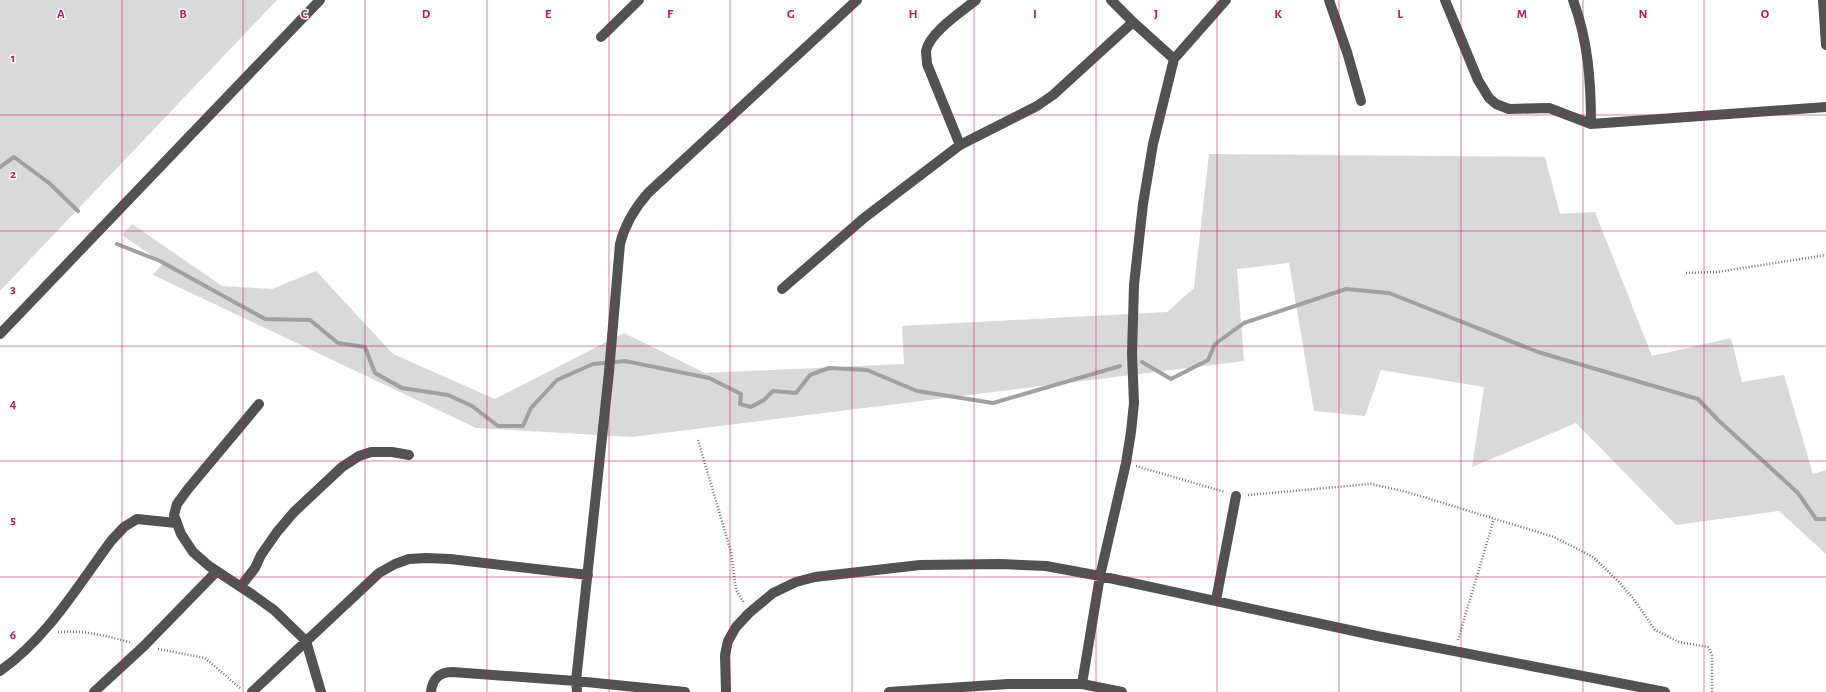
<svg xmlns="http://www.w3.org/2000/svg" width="1826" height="692" font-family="'Alegreya Sans',sans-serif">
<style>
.grass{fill:#d9d9d9}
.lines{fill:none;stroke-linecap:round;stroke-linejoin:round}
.stream{stroke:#a0a0a0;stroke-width:4}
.path{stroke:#747474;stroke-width:2.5;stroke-dasharray:1 2;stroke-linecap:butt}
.minor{stroke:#525252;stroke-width:10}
.grid{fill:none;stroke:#c2185b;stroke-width:1;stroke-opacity:0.55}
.grid-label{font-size:13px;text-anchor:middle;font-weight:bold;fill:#c2185b;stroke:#fff;stroke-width:3;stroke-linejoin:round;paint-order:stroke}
</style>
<rect width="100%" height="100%" fill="#fff"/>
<path class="grass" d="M 0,0 L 277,0 L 0,291 Z
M 1209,154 L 1545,157 L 1560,214 L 1595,212 L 1652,356 L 1731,338 L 1742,382 L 1784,375 L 1813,474 L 1826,470 L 1826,554 L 1779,511 L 1676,525 L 1576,423 L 1472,467 L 1484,387 L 1381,370 L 1365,416 L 1314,411 L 1289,263 L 1237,269 L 1244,361 L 631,437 L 476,428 L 153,275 L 163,263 L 122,235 L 132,224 L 222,286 L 272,289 L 316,271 L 393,354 L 495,399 L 624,333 L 705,373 L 904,364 L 902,326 L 1167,312 L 1194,288 Z"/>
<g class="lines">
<path class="stream" d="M 0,167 L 14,157 L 49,183 L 78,211
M 117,244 L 160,261 L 265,319 L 310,320 L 338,343 L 365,347 L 375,373 L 402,388 L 448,395 L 472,406 L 498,426 L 523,426 L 531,408 L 557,380 L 593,364 L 625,361 L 709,378 L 741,394 L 740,404 L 751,407 L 764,400 L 773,391 L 796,393 L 810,375 L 829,368 L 867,370 L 917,391 L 993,403 L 1120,366
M 1142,362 L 1171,379 L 1208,360 L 1215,344 L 1244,323 L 1346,289 L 1389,293 L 1538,352 L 1698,399 L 1718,420 L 1798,493 L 1816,519 L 1826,519"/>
<path class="path" d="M 1686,273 L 1717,272 L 1826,255
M 698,440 L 731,552 L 736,590 L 744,603
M 1136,466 L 1225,492
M 1248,495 L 1371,484 L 1407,492 L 1554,537 L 1593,557 L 1618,581 L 1633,598 L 1655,630 L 1679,642 L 1708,647 L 1712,655 L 1712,692
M 58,632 C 83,630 109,636 132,643
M 1458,640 L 1494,519
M 158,649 L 205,658 L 241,689"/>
<path class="minor" d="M 1111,0 L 1133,22 L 1174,59
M 1329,0 L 1347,52 L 1361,101
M 1445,0 L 1478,80 L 1489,98 L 1496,104 L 1509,109 L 1549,108 L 1591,124 L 1826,107
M 1573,0 C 1588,40 1591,81 1591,124
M 1823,0 L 1826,45
M 601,37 L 639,0
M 960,145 L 927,64 C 927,60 926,55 926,51 C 929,33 962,11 976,0
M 782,289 L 864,218 L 960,145 L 1037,106 L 1053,95 L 1133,22
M 0,334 L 320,0
M 259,404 L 188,489 L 177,504 L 174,515 L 181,534 L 193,552 L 209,566 L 253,595 L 274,610 L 306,641 L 321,692
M 241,586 L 255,568 L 261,555 L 277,532 L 294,512 L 342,467 L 359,456 L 371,452 L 392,452 L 409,455
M 1216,600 L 1236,496
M 0,671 C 47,638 77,587 111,541 L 124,527 L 137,519 L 176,523
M 1082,684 L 1100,576 L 1126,463 L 1131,432 L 1134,403 L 1132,354 L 1134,285 L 1143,204 L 1153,144 L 1174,59 L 1226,0
M 94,692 L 144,646 L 217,571
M 252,692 L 379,573 L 395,564 L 409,559 L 426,558 L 450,559 L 588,575
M 431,692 C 432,679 440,672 452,672 L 576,681 L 685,692
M 577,692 L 576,681 L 609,372 L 620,244 C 625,224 634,209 648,193 L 857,0
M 726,692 L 725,655 L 728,641 L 736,627 L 749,613 L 773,593 L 796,582 L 815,577 L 920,565 L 1000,564 L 1046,566 L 1100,576 L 1377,636 L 1665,692
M 889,692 L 1008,684 L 1082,684 L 1122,692"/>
</g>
<path class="grid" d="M 122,0 L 122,692M 243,0 L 243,692M 365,0 L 365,692M 487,0 L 487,692M 609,0 L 609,692M 730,0 L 730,692M 852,0 L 852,692M 974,0 L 974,692M 1096,0 L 1096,692M 1217,0 L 1217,692M 1339,0 L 1339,692M 1461,0 L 1461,692M 1583,0 L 1583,692M 1704,0 L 1704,692M 0,115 L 1826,115M 0,231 L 1826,231M 0,346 L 1826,346M 0,461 L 1826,461M 0,577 L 1826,577"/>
<g class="grid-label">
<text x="61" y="18">A</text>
<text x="183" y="18">B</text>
<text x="304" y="18">C</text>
<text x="426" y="18">D</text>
<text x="548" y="18">E</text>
<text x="670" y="18">F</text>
<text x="791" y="18">G</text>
<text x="913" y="18">H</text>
<text x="1035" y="18">I</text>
<text x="1156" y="18">J</text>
<text x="1278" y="18">K</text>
<text x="1400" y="18">L</text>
<text x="1522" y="18">M</text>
<text x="1643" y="18">N</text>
<text x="1765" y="18">O</text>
<text x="13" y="62">1</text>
<text x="13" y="178">2</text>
<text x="13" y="293">3</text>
<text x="13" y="408">4</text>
<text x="13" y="524">5</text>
<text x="13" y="639">6</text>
</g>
</svg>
